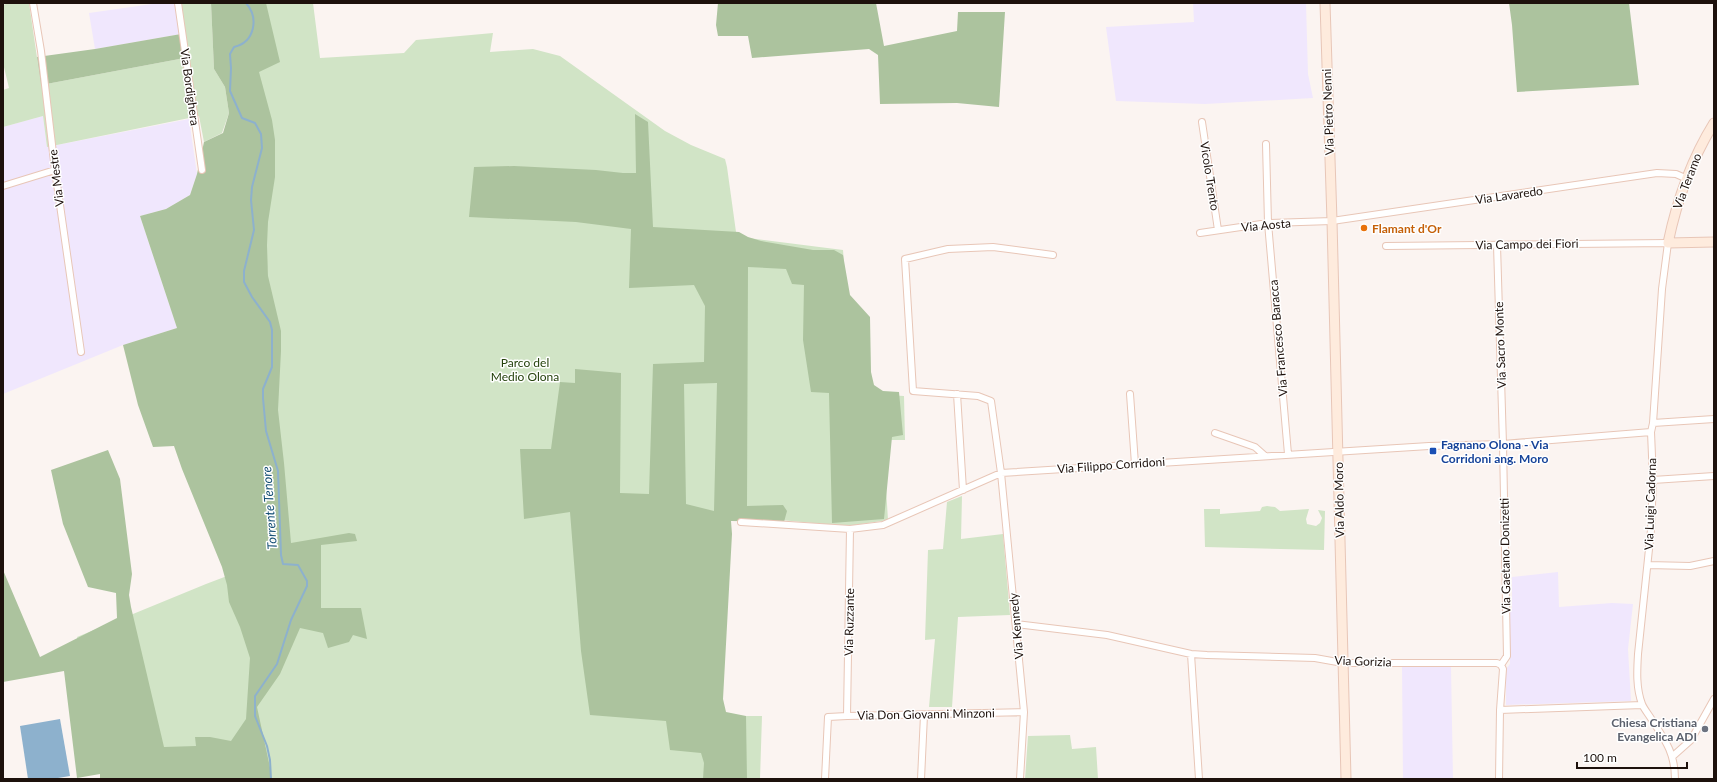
<svg xmlns="http://www.w3.org/2000/svg" width="1717" height="782" font-family="Lato,sans-serif">
<style>
.industrial{fill:#f0e7fd}
.green{fill:#d1e4c6}
.forest{fill:#acc39e;fill-rule:evenodd}
.water{fill:#8db1cd}
.lines{fill:none;stroke-linecap:round;stroke-linejoin:round}
.stream{stroke:#8db1cd;stroke-width:2}
.street-casing{stroke:#e8c6b7;stroke-width:8}
.secondary-casing{stroke:#e8c6b7;stroke-width:11}
.street{stroke:#fff;stroke-width:6}
.secondary{stroke:#feebdd;stroke-width:9}
.food-dot{fill:#e8710a;stroke:#fff;stroke-width:1.5}
.transit-dot{fill:#1a4fb4;stroke:#fff;stroke-width:1.5}
.worship-dot{fill:#6b7280;stroke:#fff;stroke-width:1.5}
.labels{text-anchor:middle;dominant-baseline:central;stroke-width:3;stroke-linejoin:round;paint-order:stroke}
.street-label{font-size:12px;fill:#1d110c;stroke:#fff}
.food-label{font-size:12px;font-weight:bold;fill:#c56008;stroke:#fff;text-anchor:start}
.park-label{font-size:12px;fill:#25420d;stroke:#fff}
.transit-label{font-size:12px;font-weight:bold;fill:#164399;stroke:#fff;text-anchor:start}
.worship-label{font-size:12px;font-weight:bold;fill:#5b616d;stroke:#fff;text-anchor:end}
.water-label{font-size:13px;font-style:italic;fill:#154f75;stroke:#fff}
</style>
<rect width="100%" height="100%" fill="#fbf4f1"/>
<path class="industrial" d="M 159,3 L 175,3 L 181,34 L 95,49 L 89,13 Z
M 1193,3 L 1306,3 L 1308,74 L 1313,98 L 1205,104 L 1116,101 L 1106,27 L 1194,22 Z
M 43,116 L 47,147 L 189,119 L 197,174 L 190,195 L 166,209 L 140,216 L 177,328 L 123,345 L 3,394 L 3,127 Z
M 1558,572 L 1559,607 L 1612,603 L 1633,604 L 1628,649 L 1631,701 L 1506,705 L 1506,669 L 1510,664 L 1509,610 L 1512,609 L 1512,577 Z
M 1402,666 L 1451,667 L 1453,779 L 1403,779 Z"/>
<path class="green" d="M 9,3 L 29,3 L 41,85 L 190,57 L 181,34 L 175,3 L 211,3 L 214,69 L 225,87 L 229,113 L 222,133 L 204,142 L 199,116 L 47,147 L 43,116 L 3,127 L 3,90 L 9,88 L 3,63 L 3,5 Z
M 248,3 L 313,3 L 320,58 L 404,53 L 416,40 L 493,33 L 490,52 L 533,49 L 560,56 L 665,131 L 691,145 L 725,159 L 727,167 L 736,232 L 740,237 L 843,250 L 854,393 L 904,396 L 905,440 L 883,440 L 888,520 L 855,525 L 834,525 L 729,515 L 718,716 L 762,716 L 760,779 L 101,779 L 77,637 L 206,584 L 282,555 L 271,322 Z
M 962,496 L 961,539 L 1003,534 L 1010,615 L 958,617 L 952,707 L 929,707 L 935,639 L 925,640 L 928,550 L 943,549 L 947,502 Z
M 1267,506 L 1275,507 L 1280,511 L 1309,509 L 1306,519 L 1307,524 L 1316,526 L 1320,523 L 1322,518 L 1318,510 L 1325,511 L 1324,550 L 1205,547 L 1204,509 L 1220,509 L 1220,514 L 1260,511 L 1262,507 Z
M 1070,735 L 1072,749 L 1096,747 L 1098,779 L 1025,779 L 1028,736 Z"/>
<path class="forest" d="M 211,3 L 266,3 L 280,62 L 259,72 L 272,120 L 275,140 L 275,177 L 268,222 L 267,245 L 268,276 L 281,331 L 281,351 L 278,410 L 284,463 L 291,543 L 349,533 L 355,534 L 357,541 L 321,545 L 321,608 L 361,608 L 367,639 L 353,635 L 349,642 L 328,648 L 323,633 L 300,628 L 280,674 L 257,707 L 271,772 L 271,779 L 100,779 L 100,774 L 77,778 L 64,671 L 3,682 L 3,570 L 40,657 L 117,618 L 116,593 L 88,587 L 63,524 L 51,470 L 108,450 L 120,479 L 132,574 L 129,595 L 131,607 L 164,747 L 196,746 L 195,737 L 210,737 L 231,741 L 246,719 L 250,658 L 240,627 L 229,602 L 227,585 L 222,567 L 182,469 L 174,446 L 153,447 L 138,405 L 123,345 L 177,328 L 140,216 L 166,209 L 190,195 L 197,174 L 204,142 L 223,133 L 229,113 L 225,87 L 214,69 Z
M 718,3 L 876,3 L 884,46 L 957,31 L 958,12 L 1005,12 L 999,107 L 957,103 L 880,104 L 878,55 L 869,49 L 752,58 L 748,36 L 718,36 L 716,25 Z
M 1509,3 L 1629,3 L 1639,85 L 1517,92 L 1512,25 Z
M 181,34 L 190,57 L 41,85 L 37,57 L 95,49 Z
M 635,114 L 648,122 L 653,227 L 739,232 L 748,237 L 761,241 L 813,250 L 834,250 L 843,255 L 850,295 L 870,317 L 871,372 L 874,385 L 883,391 L 899,392 L 903,435 L 892,437 L 884,519 L 832,523 L 829,393 L 811,392 L 803,340 L 804,285 L 792,284 L 786,269 L 748,267 L 747,506 L 783,505 L 787,511 L 784,522 L 731,521 L 732,534 L 723,699 L 726,712 L 746,716 L 747,779 L 703,779 L 704,763 L 701,753 L 670,750 L 666,721 L 590,715 L 581,651 L 570,512 L 524,519 L 520,449 L 551,449 L 560,382 L 575,383 L 575,369 L 621,373 L 620,493 L 649,494 L 653,364 L 704,362 L 705,306 L 694,285 L 629,288 L 631,229 L 576,222 L 469,217 L 474,167 L 514,166 L 596,170 L 623,173 L 636,173 ZM 717,383 L 714,511 L 686,504 L 684,384 Z"/>
<path class="water" d="M 60,719 L 70,776 L 52,779 L 28,779 L 20,726 Z"/>
<g class="lines">
<path class="stream" d="M 246,3 C 259,18 255,42 234,47 L 230,54 L 231,68 L 230,91 L 242,118 L 255,123 L 261,134 L 262,148 L 252,187 L 251,200 L 254,230 L 244,271 L 244,282 L 252,297 L 270,322 L 272,330 L 272,367 L 263,389 L 263,398 L 266,431 L 278,471 L 281,555 L 283,564 L 298,565 L 307,581 L 307,586 L 291,620 L 277,664 L 255,696 L 255,716 L 267,746 L 270,760 L 271,779"/>
<g class="street-casing">
<path id="street" d="M 33,3 L 41,51 L 55,170 L 81,352
M 178,3 L 202,170
M 1202,122 L 1218,230
M 1266,144 L 1268,223 L 1288,454
M 3,186 L 55,170
M 1200,233 L 1268,223 L 1332,221 L 1657,173 L 1676,174 L 1685,178
M 1497,245 L 1503,444 L 1507,656 L 1501,665
M 1386,246 L 1668,243 L 1662,289 L 1653,423 L 1651,432 L 1653,480 L 1651,530 L 1638,654 C 1637,671 1636,688 1642,704 C 1644,709 1649,715 1652,720 C 1665,740 1675,753 1675,779
M 957,394 L 963,490
M 1130,394 L 1135,464
M 1653,423 L 1714,419
M 1215,433 L 1255,447 L 1264,455
M 1653,480 L 1714,476
M 741,522 L 850,529 L 883,525 L 1001,473 L 1429,446 L 1503,444 L 1651,432
M 1648,565 L 1690,566 L 1714,561
M 1016,624 L 1107,635 L 1191,654 L 1207,655 L 1315,658 L 1343,663 L 1497,663 L 1501,665 L 1503,669 L 1500,710 L 1642,705
M 1191,654 L 1199,779
M 847,716 L 850,529
M 1673,756 L 1691,740 L 1714,699
M 825,779 L 828,717 L 847,716 L 1024,712
M 921,779 L 924,715
M 1020,779 L 1024,712 L 1001,473 L 991,401 L 978,396 L 913,391 L 905,259 L 948,249 L 993,247 L 1053,255
M 1499,779 L 1500,710"/>
</g>
<g class="secondary-casing">
<path id="secondary" d="M 1325,3 L 1332,221 L 1346,779
M 1714,123 C 1691,160 1677,200 1668,243 L 1714,242"/>
</g>
<use href="#street" class="street"/>
<use href="#secondary" class="secondary"/>
</g>
<circle class="food-dot" cx="1364" cy="228" r="4"/>
<rect class="transit-dot" x="1429" y="447" width="8" height="8" rx="2"/>
<circle class="worship-dot" cx="1705" cy="729" r="4"/>
<g class="labels">
<g class="street-label">
<text transform="translate(190 87) rotate(82)">Via Bordighera</text>
<text transform="translate(1328 112) rotate(-92)">Via Pietro Nenni</text>
<text transform="translate(1210 176) rotate(81)">Vicolo Trento</text>
<text transform="translate(56 178) rotate(-97)">Via Mestre</text>
<text transform="translate(1687 181) rotate(-69)">Via Teramo</text>
<text transform="translate(1509 195) rotate(-8)">Via Lavaredo</text>
<text transform="translate(1266 225) rotate(-5)">Via Aosta</text>
<text transform="translate(1527 244) rotate(-1)">Via Campo dei Fiori</text>
<text transform="translate(1278 338) rotate(-95)">Via Francesco Baracca</text>
<text transform="translate(1500 345) rotate(-92)">Via Sacro Monte</text>
<text transform="translate(1111 465) rotate(-4)">Via Filippo Corridoni</text>
<text transform="translate(1339 500) rotate(-91)">Via Aldo Moro</text>
<text transform="translate(1650 504) rotate(-88)">Via Luigi Cadorna</text>
<text transform="translate(1505 556) rotate(-91)">Via Gaetano Donizetti</text>
<text transform="translate(849 622) rotate(-89)">Via Ruzzante</text>
<text transform="translate(1016 626) rotate(-95)">Via Kennedy</text>
<text transform="translate(1363 661) rotate(2)">Via Gorizia</text>
<text transform="translate(926 714) rotate(-1)">Via Don Giovanni Minzoni</text>
</g>
<g class="food-label">
<text x="1372" y="228">Flamant d'Or</text>
</g>
<g class="park-label">
<text x="525" y="362">Parco del<tspan x="525" dy="14">Medio Olona</tspan></text>
</g>
<g class="transit-label">
<text x="1441" y="444">Fagnano Olona - Via<tspan x="1441" dy="14">Corridoni ang. Moro</tspan></text>
</g>
<g class="worship-label">
<text x="1697" y="722">Chiesa Cristiana<tspan x="1697" dy="14">Evangelica ADI</tspan></text>
</g>
<g class="water-label">
<text transform="translate(269 508) rotate(-94)">Torrente Tenore</text>
</g>
</g>
<rect width="1717" height="782" fill="none" stroke="#1d110c" stroke-width="8"/>
<path d="M1577 762v6h110v-6" fill="none" stroke="#1d110c" stroke-width="2"/>
<text x="1583" y="762" font-size="12" fill="#1d110c" stroke="#ffffff" stroke-width="3" paint-order="stroke">100 m</text>
</svg>
